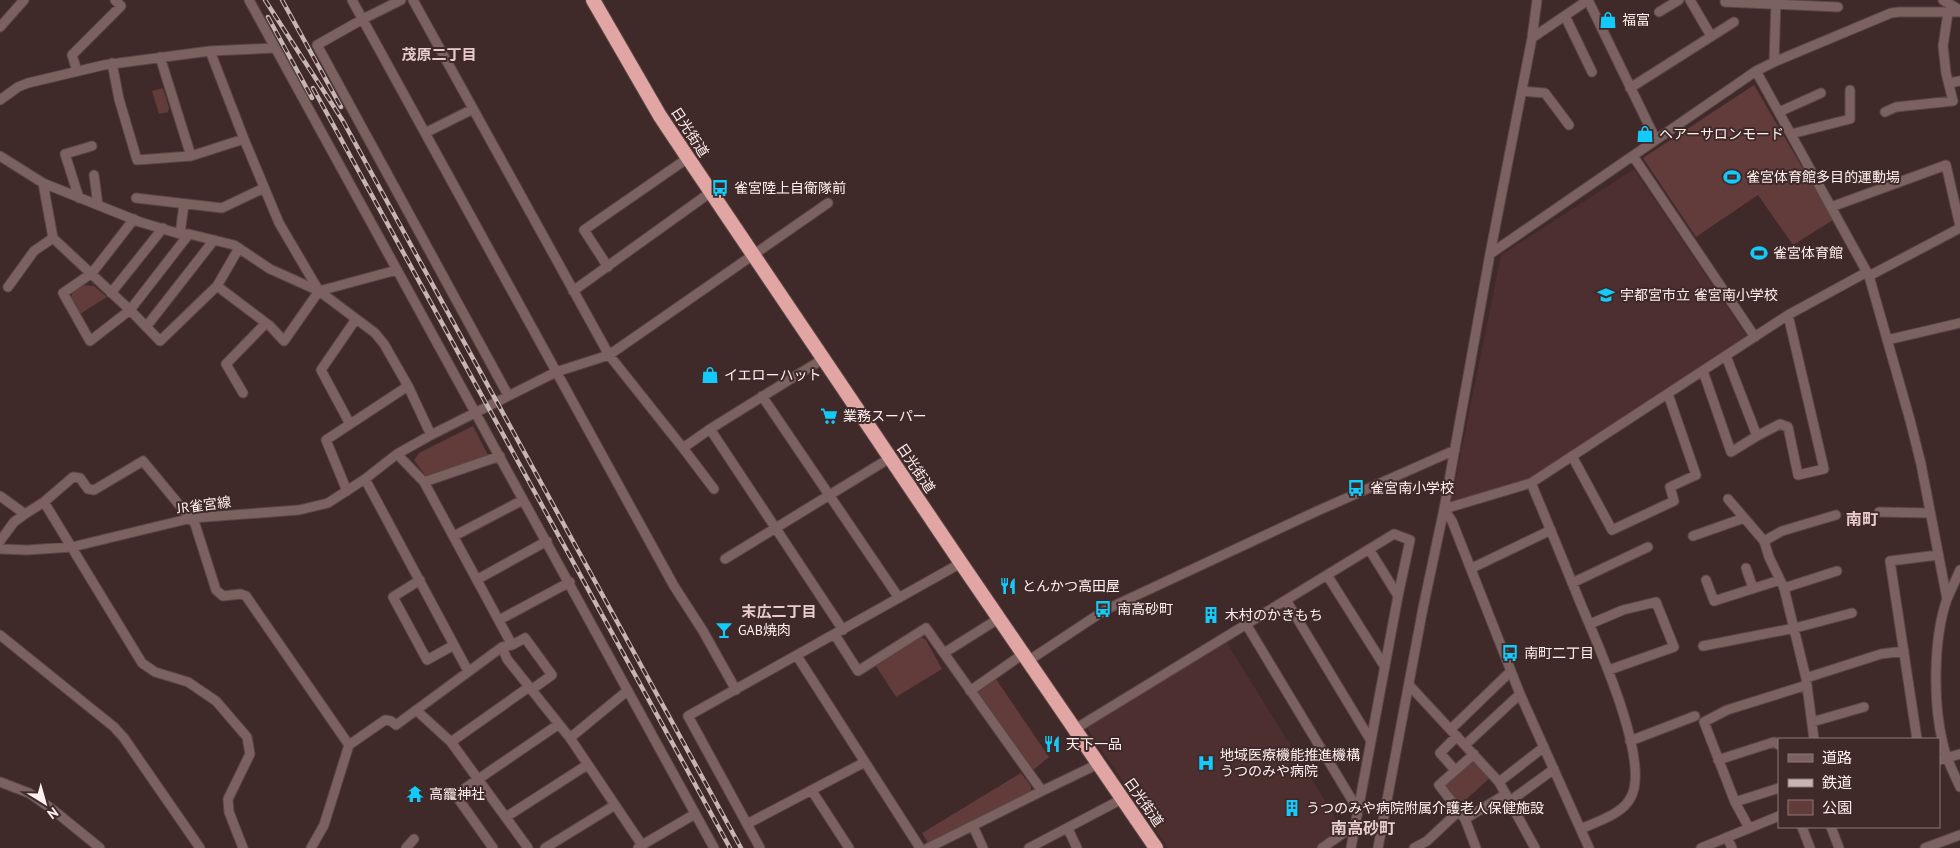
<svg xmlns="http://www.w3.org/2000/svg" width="1960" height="848" font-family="'PT Sans','Noto Sans JP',sans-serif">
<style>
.built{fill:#4c2f2e}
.green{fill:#623b3b}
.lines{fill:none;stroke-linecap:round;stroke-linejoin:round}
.minor-casing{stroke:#5a4645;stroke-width:11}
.highway-casing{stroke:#5a4645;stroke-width:16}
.minor{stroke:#7b6261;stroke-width:9}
.highway{stroke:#e1a5a3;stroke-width:14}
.rail-casing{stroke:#c6b5b4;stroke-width:4.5}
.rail{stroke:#3f2a29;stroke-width:2.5;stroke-dasharray:8;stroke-linecap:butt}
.labels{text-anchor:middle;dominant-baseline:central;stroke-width:4;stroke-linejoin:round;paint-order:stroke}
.poi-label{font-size:14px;fill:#fff0ef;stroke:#3f2a29;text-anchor:start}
.street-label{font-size:14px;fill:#fff0ef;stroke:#3f2a29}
.neighbourhood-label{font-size:15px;font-weight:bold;fill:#e8cccb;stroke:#3f2a29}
.quarter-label{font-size:16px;font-weight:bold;fill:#e8cccb;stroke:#3f2a29}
</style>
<rect width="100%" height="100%" fill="#3f2a29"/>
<path class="built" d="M 1634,169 L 1747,336 L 1531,479 L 1454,502 L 1452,497 L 1501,255 Z
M 1227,643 L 1343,830 L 1316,848 L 1168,848 L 1087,728 L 1087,725 Z"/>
<path class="green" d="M 1754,85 L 1833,220 L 1793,245 L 1758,195 L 1696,237 L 1643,158 Z
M 163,88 L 169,108 L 168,112 L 159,114 L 152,91 Z
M 81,285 L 94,286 L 107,297 L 80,314 L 71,298 L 73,291 Z
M 473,426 L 489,457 L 427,478 L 414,460 L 419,453 Z
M 921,637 L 926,640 L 942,669 L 896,697 L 876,666 Z
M 996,679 L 1049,757 L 1032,771 L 974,695 Z
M 1473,757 L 1491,777 L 1460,805 L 1444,784 Z
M 1021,773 L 1031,786 L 1031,791 L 928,843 L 922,833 Z"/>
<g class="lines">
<g class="minor-casing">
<path id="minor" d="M 249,0 L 714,848
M 352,0 L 674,586 L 703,631 L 736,690
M 401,0 L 363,19 L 317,45 L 508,395
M 413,0 L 609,355 L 683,448 L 714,489
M 1588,0 L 1656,140
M 1690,0 L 1711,36
M 1943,0 L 1960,10
M 1725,2 L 1838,7
M 1659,12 L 1679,0
M 1565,16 L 1592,72
M 0,27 L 24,0
M 1532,38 L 1588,0
M 210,51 L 275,48
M 160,57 L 191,156
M 1774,62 L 1776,0
M 112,63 L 119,99 L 137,160 L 191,156 L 244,139
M 77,71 L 72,55 L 121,6 L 115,0
M 1756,71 L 1869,276 L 1910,420 L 1921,464 L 1947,599 C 1933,639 1933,704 1943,744 C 1946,759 1954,773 1960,787
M 1949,83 L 1960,81
M 1630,88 L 1734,22
M 1522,91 L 1545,93 L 1569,125
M 0,100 L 18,87 L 28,83 L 104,65 L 210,51 L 244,139 L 279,223 L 319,291
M 1779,112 L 1821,93
M 1885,112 L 1896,107 L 1953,101 L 1946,73 L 1943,46 L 1948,13
M 425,133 L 473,109
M 1791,134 L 1850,119 L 1850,90
M 0,156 L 43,183 L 140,222 L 180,234 L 189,234 L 234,245 L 270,269 L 319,291 L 375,333 L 384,344 L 408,386 L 431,435
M 1633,156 L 1755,337
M 94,175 L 98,205
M 43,183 L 53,238 L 130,310 L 160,341 L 217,286
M 79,198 L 65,154 L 92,146
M 136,198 L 222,208 L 264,188
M 1831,207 L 1946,165 L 1960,226
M 134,219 L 92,273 L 63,293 L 90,341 L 130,310 L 189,234
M 180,234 L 184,204
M 239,248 L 217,286 L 270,326 L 284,341 L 319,291 L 397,270
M 1490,254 L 1756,71 L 1774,62 L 1891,13 L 1899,12 L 1960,12
M 608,267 L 584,230 L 688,158
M 1869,276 L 1960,228
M 8,287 L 34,251 L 53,238
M 573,291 L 711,192
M 111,293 L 163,228
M 146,327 L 214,240
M 1887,340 L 1960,323
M 1726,356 L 1757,436
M 1703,371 L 1731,452 L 1757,436 L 1780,424 L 1788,427 L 1798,475 L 1824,469 L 1788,315
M 243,393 L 226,364 L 266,323
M 762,396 L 899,598
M 350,424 L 321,370 L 356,319
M 710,429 L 823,359
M 683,448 L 710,429 L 843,630
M 397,454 L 424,482 L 512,645 L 502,647 L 507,659 L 570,738 L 642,845 L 638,848
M 1572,456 L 1612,530 L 1674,501 L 1670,487 L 1696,475 L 1668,394
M 365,479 L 468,671
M 424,482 L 500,456
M 1531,483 C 1548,523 1564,563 1580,602 C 1596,641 1651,760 1631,797 C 1623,814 1598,821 1581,829
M 347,491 L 326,440 L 408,386
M 0,496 L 25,514 L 44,502 L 142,663 L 155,672 L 188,682 L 216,701 L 247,737 L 250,754 L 228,799 L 229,812 L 243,848
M 1728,499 L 1764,541 L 1769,557 L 1784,588 L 1806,678 L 1814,739
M 44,502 L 73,477 L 80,478 L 88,489 L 94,490 L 143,461 L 195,524 L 216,590 L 223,596 L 241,594 L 246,596 L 349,745
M 1444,509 L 1531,483 L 1788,315 L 1867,272
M 1444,509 L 1452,521 L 1520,694 L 1589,848
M 1879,512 L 1929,513
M 454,536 L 523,500
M 1693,536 L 1744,518
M 0,541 L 14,522 L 25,514
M 1764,541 L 1782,531 L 1836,515
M 0,549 L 27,550 L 72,547 L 192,518 L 299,510 L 328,503 L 365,479 L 397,454 L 431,435 L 556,372 L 609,355 L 828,203
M 1369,549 L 1398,596
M 725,559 L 890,458
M 1472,568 L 1551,530
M 1746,568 L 1753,588
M 1327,575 L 1385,667
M 478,579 L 547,541
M 420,580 L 393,597 L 427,660 L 454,645
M 1706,580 L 1714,601 L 1780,580
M 1572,583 L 1648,547
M 1784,588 L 1837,571
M 1947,599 L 1960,570
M 1286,600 L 1371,741
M 499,620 L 570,582
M 1246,624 L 1358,810
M 1590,624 L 1623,610 L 1656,602 L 1674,647 L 1609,670
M 0,635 L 114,727 L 124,738 L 200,848
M 835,635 L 858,671 L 926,628 L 1042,791 L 928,848
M 512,645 L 525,638 L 552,675 L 531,690
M 1703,646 L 1795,628 L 1852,613
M 944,653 L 998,619
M 797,656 L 920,848
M 1028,661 L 1105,610 L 1315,512 L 1455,450
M 1806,678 L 1881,654 L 1904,651
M 1409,685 L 1499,782 L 1535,848
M 970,691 L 1023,654
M 416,710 L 451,742 L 528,848
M 1812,722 L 1864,707
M 1075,729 L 1394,534 L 1410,540 L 1398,596 L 1351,848
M 1451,729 L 1511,671
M 570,738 L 627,691
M 1917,739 L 1890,561 L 1938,555
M 1630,741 L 1695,716
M 451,742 L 529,687
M 1465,745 L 1520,694
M 1474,754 L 1439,785 L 1465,819 L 1476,848
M 1718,760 L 1774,742 L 1779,745
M 1939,760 L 1960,754
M 1455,770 L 1440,753 L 1457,736
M 0,782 L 29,793 L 52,809 L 100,848
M 1499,782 L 1544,747
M 812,791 L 849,848
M 1042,791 L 1098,764
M 1510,801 L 1554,769
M 1735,802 L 1779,788
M 506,817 L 587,765
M 1465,819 L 1506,794
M 747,824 L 865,762
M 973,826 L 983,848
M 1802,827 L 1810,848
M 1831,827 L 1839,848
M 1749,828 L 1735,802 L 1704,722 L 1727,710 L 1807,685
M 1068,829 L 1077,848
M 1727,837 L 1732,848
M 311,848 L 324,825 L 349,745 L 385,720 L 391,721 L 396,725 L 502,647
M 406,848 L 414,839
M 493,848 L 457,797 L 458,793 L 559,724
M 545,848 L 615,805
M 643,848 L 642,845 L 695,814
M 760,848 L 688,716 L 961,563
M 1029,848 L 1122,799
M 1322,848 L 1355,825
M 1378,848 L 1423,608 L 1444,509 L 1490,254 L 1532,38 L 1537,0
M 1414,848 L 1427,841 L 1459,811
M 1701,848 L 1779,816
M 1925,848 L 1960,835"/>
</g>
<g class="highway-casing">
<path id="highway" d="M 593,0 L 660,116 L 688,158 L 961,563 L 1156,848"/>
</g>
<use href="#minor" class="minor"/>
<use href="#highway" class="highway"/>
<g class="rail-casing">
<path id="rail" d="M 265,0 L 343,121 L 741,848
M 282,0 L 341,107
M 268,17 L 312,98
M 313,88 L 730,848"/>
</g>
<use href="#rail" class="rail"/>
</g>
<defs>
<g id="shop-bare" transform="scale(1.35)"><path d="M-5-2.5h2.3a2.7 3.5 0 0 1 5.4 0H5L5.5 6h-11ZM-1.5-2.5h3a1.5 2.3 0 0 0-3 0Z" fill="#13cafb" stroke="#3f2a29" stroke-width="2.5" paint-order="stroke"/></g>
<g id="stadium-bare" transform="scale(1.35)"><path d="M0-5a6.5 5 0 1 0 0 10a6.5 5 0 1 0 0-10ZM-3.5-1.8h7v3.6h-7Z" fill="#13cafb" stroke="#3f2a29" stroke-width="2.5" paint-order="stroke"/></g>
<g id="bus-bare" transform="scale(1.35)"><path d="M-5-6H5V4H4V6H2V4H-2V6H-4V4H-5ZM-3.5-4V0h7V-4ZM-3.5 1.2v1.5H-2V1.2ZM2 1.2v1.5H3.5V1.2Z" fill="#13cafb" stroke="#3f2a29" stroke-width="2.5" paint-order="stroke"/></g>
<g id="school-bare" transform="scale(1.35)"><path d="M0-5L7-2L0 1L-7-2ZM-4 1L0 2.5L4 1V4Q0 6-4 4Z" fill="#13cafb" stroke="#3f2a29" stroke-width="2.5" paint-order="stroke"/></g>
<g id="supermarket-bare" transform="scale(1.35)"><path d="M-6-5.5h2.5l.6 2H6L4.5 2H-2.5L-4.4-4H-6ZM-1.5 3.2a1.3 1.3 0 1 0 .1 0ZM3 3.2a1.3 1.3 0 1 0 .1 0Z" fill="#13cafb" stroke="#3f2a29" stroke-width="2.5" paint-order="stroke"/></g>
<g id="restaurant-bare" transform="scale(1.35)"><path d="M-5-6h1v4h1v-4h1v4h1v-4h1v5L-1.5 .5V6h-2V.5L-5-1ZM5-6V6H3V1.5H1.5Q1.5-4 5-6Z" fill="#13cafb" stroke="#3f2a29" stroke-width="2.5" paint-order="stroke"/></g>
<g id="building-bare" transform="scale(1.35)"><path d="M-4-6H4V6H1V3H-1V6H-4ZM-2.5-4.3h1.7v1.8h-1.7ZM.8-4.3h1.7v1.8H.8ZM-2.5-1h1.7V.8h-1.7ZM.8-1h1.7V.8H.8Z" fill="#13cafb" stroke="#3f2a29" stroke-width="2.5" paint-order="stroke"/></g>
<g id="bar-bare" transform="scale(1.35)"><path d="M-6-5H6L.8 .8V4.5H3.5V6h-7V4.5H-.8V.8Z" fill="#13cafb" stroke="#3f2a29" stroke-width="2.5" paint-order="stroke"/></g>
<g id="hospital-bare" transform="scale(1.35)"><path d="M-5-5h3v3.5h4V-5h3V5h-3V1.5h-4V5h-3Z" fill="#13cafb" stroke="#3f2a29" stroke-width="2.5" paint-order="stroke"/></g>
<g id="temple-bare" transform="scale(1.35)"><path d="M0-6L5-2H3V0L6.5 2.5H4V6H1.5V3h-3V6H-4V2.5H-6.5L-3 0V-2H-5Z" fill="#13cafb" stroke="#3f2a29" stroke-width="2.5" paint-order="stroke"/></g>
</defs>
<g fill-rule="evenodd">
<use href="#shop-bare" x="1608" y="20"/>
<use href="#shop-bare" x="1645" y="134"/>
<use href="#stadium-bare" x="1732" y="177"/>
<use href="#bus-bare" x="720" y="188"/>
<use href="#stadium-bare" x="1759" y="253"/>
<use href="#school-bare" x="1606" y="295"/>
<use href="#shop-bare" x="710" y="375"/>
<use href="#supermarket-bare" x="829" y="416"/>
<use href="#bus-bare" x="1356" y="488"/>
<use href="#restaurant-bare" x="1008" y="586"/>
<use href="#bus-bare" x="1103" y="609"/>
<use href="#building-bare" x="1211" y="615"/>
<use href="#bar-bare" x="724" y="630"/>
<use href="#bus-bare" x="1510" y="653"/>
<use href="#restaurant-bare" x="1052" y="744"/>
<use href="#hospital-bare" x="1206" y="763"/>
<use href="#temple-bare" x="415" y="794"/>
<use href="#building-bare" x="1292" y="808"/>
</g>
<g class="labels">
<g class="poi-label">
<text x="1622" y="20">福富</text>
<text x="1659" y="134">ヘアーサロンモード</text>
<text x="1746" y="177">雀宮体育館多目的運動場</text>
<text x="734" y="188">雀宮陸上自衛隊前</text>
<text x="1773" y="253">雀宮体育館</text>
<text x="1620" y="295">宇都宮市立 雀宮南小学校</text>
<text x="724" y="375">イエローハット</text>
<text x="843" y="416">業務スーパー</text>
<text x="1370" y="488">雀宮南小学校</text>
<text x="1022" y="586">とんかつ高田屋</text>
<text x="1117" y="609">南高砂町</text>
<text x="1225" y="615">木村のかきもち</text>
<text x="738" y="630">GAB焼肉</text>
<text x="1524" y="653">南町二丁目</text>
<text x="1066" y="744">天下一品</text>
<text x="1220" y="755">地域医療機能推進機構<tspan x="1220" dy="16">うつのみや病院</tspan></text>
<text x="429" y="794">高靇神社</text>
<text x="1306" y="808">うつのみや病院附属介護老人保健施設</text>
</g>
<g class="street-label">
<text transform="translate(690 132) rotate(57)">日光街道</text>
<text transform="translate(916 468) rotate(56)">日光街道</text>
<text transform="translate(204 505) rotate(-7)">JR雀宮線</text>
<text transform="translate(1144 802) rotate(55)">日光街道</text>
</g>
<g class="neighbourhood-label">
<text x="439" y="54">茂原二丁目</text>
<text x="779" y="611">末広二丁目</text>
</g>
<g class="quarter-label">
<text x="1862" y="519">南町</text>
<text x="1363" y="828">南高砂町</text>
</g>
</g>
<rect x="1778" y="738" width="162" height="90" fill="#3f2a29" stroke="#8c7978"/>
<rect x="1788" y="754" width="25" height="8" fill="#7b6261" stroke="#8c7978"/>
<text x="1822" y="763" font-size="15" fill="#fff0ef">道路</text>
<rect x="1788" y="779" width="25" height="8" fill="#c6b5b4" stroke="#8c7978"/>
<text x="1822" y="788" font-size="15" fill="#fff0ef">鉄道</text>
<rect x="1788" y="800" width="25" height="15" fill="#623b3b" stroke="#8c7978"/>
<text x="1822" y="813" font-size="15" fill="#fff0ef">公園</text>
<g transform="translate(45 803) rotate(143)" stroke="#3f2a29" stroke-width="4" paint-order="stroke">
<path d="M0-4L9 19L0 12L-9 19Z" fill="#fff0ef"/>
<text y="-8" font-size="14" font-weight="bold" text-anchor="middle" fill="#fff0ef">N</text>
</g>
</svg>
